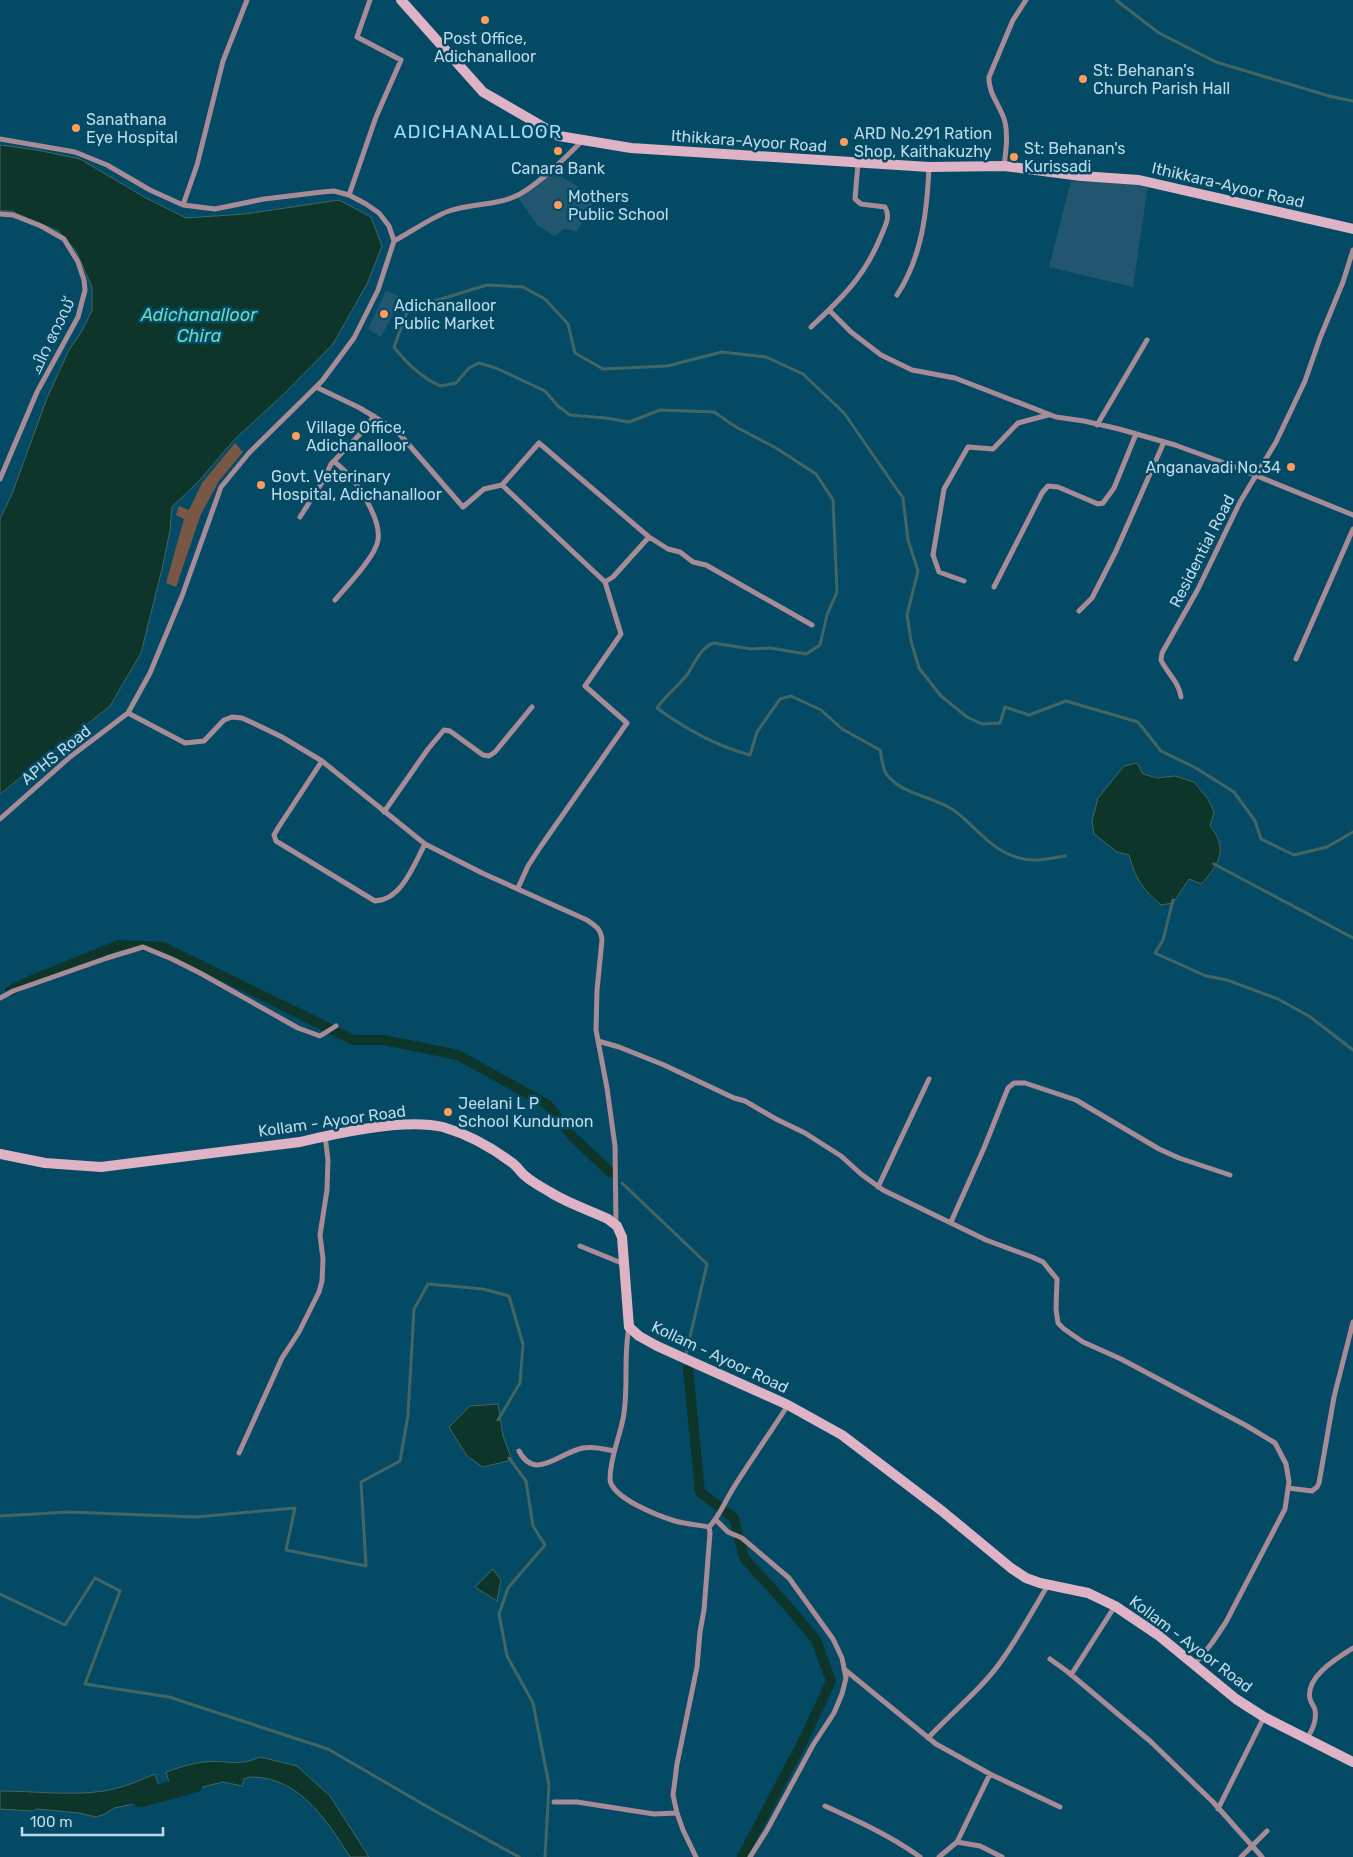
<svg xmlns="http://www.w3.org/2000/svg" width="1353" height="1857" font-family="Rubik,'Noto Sans Malayalam',sans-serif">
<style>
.built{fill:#21566e}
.green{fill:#785744}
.water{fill:#0d352a;stroke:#426663}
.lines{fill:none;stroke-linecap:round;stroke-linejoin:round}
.stream{stroke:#426663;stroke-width:3}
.canal{stroke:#0d352a;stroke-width:10}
.river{stroke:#0d352a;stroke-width:18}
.street{stroke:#a78b96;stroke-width:5}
.secondary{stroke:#deb3c5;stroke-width:10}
.poi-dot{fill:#ff9b5b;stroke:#054a64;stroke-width:2}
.labels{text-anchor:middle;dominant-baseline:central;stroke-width:5;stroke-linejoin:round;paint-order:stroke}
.poi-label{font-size:16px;fill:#bddae9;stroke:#054a64;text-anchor:start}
.street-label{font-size:16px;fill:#bddae9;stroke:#054a64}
.water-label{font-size:18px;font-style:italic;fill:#6cd8b8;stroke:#054a64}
.quarter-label{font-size:19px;letter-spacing:1px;fill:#9edafa;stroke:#054a64}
</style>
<rect width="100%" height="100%" fill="#054a64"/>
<path class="built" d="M 553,171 L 596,198 L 577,231 L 564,229 L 555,236 L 538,226 L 518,198 Z
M 1071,181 L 1148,185 L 1133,287 L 1049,267 Z
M 386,290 L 401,298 L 381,337 L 368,329 Z"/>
<path class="green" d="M 235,443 L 243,452 L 219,481 L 201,514 L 176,587 L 166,583 L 184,519 L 176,515 L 179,506 L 189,510 L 202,483 Z"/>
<path class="water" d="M 0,145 L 37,150 L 80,159 L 146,198 L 186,218 L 245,214 L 339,200 L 371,217 L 382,246 L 367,284 L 333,344 L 285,393 L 234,440 L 199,481 L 172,507 L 170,530 L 162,569 L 141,653 L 110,706 L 0,794 L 0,519 L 12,494 L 47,398 L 69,350 L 82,331 L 92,310 L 92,287 L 76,251 L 58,231 L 11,211 L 0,211 Z
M 1137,763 L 1143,774 L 1157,778 L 1175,776 L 1194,782 L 1208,799 L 1214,812 L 1210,826 C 1229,849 1219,865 1201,884 L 1189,879 L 1173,903 L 1161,905 C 1143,890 1135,878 1129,855 L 1117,852 L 1094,834 L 1092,821 L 1098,798 L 1124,766 Z
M 498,1404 L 503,1436 L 512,1460 L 483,1467 L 467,1456 L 449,1427 L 470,1406 Z
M 493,1569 L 501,1580 L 497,1601 L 475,1587 Z
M 260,1757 L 297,1766 L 330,1796 L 369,1857 L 350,1857 C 329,1824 304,1784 263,1778 C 255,1777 251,1776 244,1779 L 242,1786 L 223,1782 L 173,1794 L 166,1772 C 178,1768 192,1763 205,1762 C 228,1759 234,1768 260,1757 Z
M 155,1774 L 163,1798 L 114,1808 L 105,1814 L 96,1817 L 79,1813 L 37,1809 L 33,1811 L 0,1809 L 0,1791 C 34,1791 70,1796 104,1791 C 122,1788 139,1781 155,1774 Z"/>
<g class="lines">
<path class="stream" d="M 1116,0 L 1159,33 L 1216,62 L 1329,96 L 1353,101
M 1065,856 C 1049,859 1031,863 1016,857 C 990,849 975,826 955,811 C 934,796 904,796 887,775 C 882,769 882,757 880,750 L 842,729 L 821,710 L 791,696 L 780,699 L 757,732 L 750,755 C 717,746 684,728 657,708 C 665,696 677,687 686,676 C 695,664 699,648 714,643 L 751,649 L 771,648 L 806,654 L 820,645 L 827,615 L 837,592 L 833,500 L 816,474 L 776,448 L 736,427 L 714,412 L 660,410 L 629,422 L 606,418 L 570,415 L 558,406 L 545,391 L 496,368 L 479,363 L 469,368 L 456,383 L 440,386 C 421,377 407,364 394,347 L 410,304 L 418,306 L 487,285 L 523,287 L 545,299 L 568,324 L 575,353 L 603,369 L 667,366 L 722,352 L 766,357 L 803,374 L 844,413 L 903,498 L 908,540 L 918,571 L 907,615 L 911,641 L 919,668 L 941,696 L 967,717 L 982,724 L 1000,723 L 1005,707 L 1029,715 L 1066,701 L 1138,722 L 1161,751 L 1196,768 L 1234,792 L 1255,821 L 1261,839 L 1294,855 L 1327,847 L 1353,832
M 1214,864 L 1353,938
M 1173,900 L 1163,940 L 1155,953 L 1206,976 L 1227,980 L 1278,999 L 1309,1016 L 1353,1050
M 622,1183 L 707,1264 L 686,1354
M 509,1458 L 526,1481 L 533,1526 L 545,1545 L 508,1588 L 499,1614 L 507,1656 L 533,1703 L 549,1785 L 545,1857
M 0,1516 L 69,1512 L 196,1517 L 295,1508 L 286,1550 L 366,1566 L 361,1482 L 400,1461 L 408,1415 L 414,1309 L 428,1284 L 483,1289 L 509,1296 L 523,1344 L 520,1383 L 498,1420
M 0,1594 L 65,1625 L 95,1578 L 120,1591 L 85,1684 L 169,1697 L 328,1749 L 433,1810 L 519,1857"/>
<path class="canal" d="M 10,991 L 30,981 L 119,945 L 163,947 L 353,1040 L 384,1040 L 458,1055 L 548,1105 L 571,1135 L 610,1172
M 688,1369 L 700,1492 L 734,1518 L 744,1558 L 785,1603 L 816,1640 L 831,1681 L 804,1739 L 742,1857"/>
<path class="river" d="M 140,1798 L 194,1784"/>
<path class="street" d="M 0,139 L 75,152 L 107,165 L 150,190 L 183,205 L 215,209 L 264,199 L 322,192 L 334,191 L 349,195 L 366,204 L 379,213 L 389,226 L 394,241 L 378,290 L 354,338 L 322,381 L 249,453 L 221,487 L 182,596 L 150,673 L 128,713 L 185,743 L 204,741 L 224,720 L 232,717 L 242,718 L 253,723 L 282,737 L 322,761 L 425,844 L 482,873 L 587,920 C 596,926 601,929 602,940 L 597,990 L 596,1030 L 607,1088 L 615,1146 L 616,1224
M 1004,166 C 1006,151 1008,136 1005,122 C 1001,106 988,94 989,77 L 1013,20 L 1026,0
M 349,195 L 376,117 L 401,60 L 357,37 L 370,0
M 183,205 L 197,165 L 223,61 L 247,0
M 0,214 L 13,215 L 41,226 L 64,239 L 78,262 L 84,280 L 85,290 L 78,317 L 37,392 L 0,479
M 394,241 C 411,232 432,217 449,211 C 472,203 498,206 520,194 C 541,182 565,158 582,141
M 897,295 C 922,257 927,212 929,167
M 829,310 L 851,332 L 881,355 L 912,370 L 955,378 L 1056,417 L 1084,421 L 1119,429 L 1175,445 L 1230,465 L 1353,515
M 811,327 C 842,298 865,276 881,236 C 885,226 891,217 885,207 L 861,204 L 855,199 L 858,163
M 316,387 L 360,408 L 396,430 L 463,507 L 484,489 L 502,485 L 605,582 L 613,577 L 649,537 L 668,549 L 680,552 L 693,562 L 706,565 L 812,625
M 1097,425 L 1147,340
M 334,461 C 340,467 348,473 353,480 C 364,494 381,522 378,540 C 376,556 346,587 335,600
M 502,485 L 539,443 L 649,537
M 300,517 L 323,481 L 331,464 L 364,430 L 374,416
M 964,581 L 939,572 L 933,555 L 944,489 L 968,447 L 993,449 L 1018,423 L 1048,415
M 994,587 L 1042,493 L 1048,486 L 1058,487 L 1098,504 L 1103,503 L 1114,488 L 1136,434
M 1079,611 L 1092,598 L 1116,551 L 1164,442
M 1296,659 L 1353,529
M 1181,697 C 1179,682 1167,673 1161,660 L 1162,653 L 1198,589 L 1240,502 L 1276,442 L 1305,381 L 1320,338 L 1343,282 L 1353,250
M 322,761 L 278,828 L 274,835 L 276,841 L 375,901 C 402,900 414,864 425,844
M 384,812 L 428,749 L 444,730 L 450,731 L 483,755 L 489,756 L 495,752 L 532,707
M 0,819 L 70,757 L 128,713
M 518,888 L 528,866 L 541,846 L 627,723 L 585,686 L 621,634 L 605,582
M 0,998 L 13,991 L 107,958 L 143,947 L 172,959 L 200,973 L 298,1028 L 320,1036 L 336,1026
M 598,1041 L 619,1047 L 664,1065 L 734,1098 L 745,1101 L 776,1119 L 805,1133 L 841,1156 L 861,1174 L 883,1190 L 986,1240 L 1032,1257 L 1043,1262 L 1057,1279 L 1056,1309 L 1058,1323 L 1064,1329 L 1083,1342 L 1121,1359 L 1247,1426 L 1275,1443 L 1286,1464 L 1289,1482 L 1285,1509 L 1226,1622 L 1212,1643 L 1195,1664
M 878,1187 L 929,1079
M 951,1222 L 984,1148 L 1008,1088 L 1014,1083 L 1025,1083 L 1076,1100 L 1159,1149 L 1179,1158 L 1230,1175
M 580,1246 L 624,1264
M 629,1327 C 623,1358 629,1389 623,1419 C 619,1439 610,1458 610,1479 C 611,1498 659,1516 675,1521 C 686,1524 698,1525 709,1527 C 720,1516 725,1501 734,1487 C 751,1460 770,1433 788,1405
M 519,1451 C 535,1482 560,1452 583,1448 C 594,1446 604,1449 614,1451
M 239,1453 L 282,1358 L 299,1332 L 319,1292 L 322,1281 L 323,1259 L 320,1235 L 327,1190 L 328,1160 L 325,1136
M 1288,1488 L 1312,1491 L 1317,1487 L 1319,1483 L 1334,1397 L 1353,1322
M 716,1520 L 728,1532 L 742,1538 L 789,1578 L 833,1639 L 842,1658 L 846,1678 L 842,1694 L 834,1713 L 813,1745 L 767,1830 L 750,1857
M 1050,1659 L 1068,1672 L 1150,1741 L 1213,1802 L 1262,1857
M 844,1669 L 936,1744 L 990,1774 L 1060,1807
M 1071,1675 L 1115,1606
M 928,1738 C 952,1712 982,1689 1002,1660 C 1019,1636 1033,1610 1048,1585
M 1307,1739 C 1312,1730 1317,1721 1315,1710 C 1314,1706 1311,1703 1310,1699 C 1305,1677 1337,1658 1353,1648
M 554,1802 L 577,1802 L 654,1814 L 677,1813
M 825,1806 C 858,1821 891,1836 920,1857
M 1218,1809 L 1264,1717
M 957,1842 L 990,1774
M 696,1857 L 683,1830 L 677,1813 L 673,1795 L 677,1764 L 697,1667 L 700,1632 L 704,1610 L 710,1533 L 709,1527
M 939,1857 L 957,1842 L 980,1846 L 1002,1857
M 1241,1857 L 1267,1831"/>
<path class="secondary" d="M 401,0 L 483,92 L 559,136 L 631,148 L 929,167 L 1004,166 L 1081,176 L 1139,180 L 1353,229
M 0,1154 L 45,1163 L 101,1167 L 300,1142 C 337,1133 406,1118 443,1127 C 467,1134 491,1147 511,1162 C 516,1165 520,1171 524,1175 C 532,1182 541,1187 550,1192 C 567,1203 589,1210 608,1219 L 617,1226 L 622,1237 L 629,1327 L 639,1336 L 657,1346 L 788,1405 L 842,1435 L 942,1511 L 1011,1568 L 1026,1578 L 1040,1583 L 1088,1593 L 1115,1606 L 1158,1635 L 1236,1699 L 1264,1717 L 1353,1762"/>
</g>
<g class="poi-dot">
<circle cx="485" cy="20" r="5"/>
<circle cx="1083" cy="79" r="5"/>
<circle cx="76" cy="128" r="5"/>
<circle cx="844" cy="142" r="5"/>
<circle cx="558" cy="151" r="5"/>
<circle cx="1014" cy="157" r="5"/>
<circle cx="558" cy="205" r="5"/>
<circle cx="384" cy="314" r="5"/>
<circle cx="296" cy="436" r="5"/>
<circle cx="1291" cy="467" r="5"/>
<circle cx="261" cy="485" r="5"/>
<circle cx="448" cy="1112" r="5"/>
</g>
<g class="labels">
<g class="poi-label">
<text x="485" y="38" text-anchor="middle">Post Office,<tspan x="485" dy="18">Adichanalloor</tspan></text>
<text x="1093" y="70">St: Behanan's<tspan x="1093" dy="18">Church Parish Hall</tspan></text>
<text x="86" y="119">Sanathana<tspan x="86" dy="18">Eye Hospital</tspan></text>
<text x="854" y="133">ARD No.291 Ration<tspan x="854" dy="18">Shop, Kaithakuzhy</tspan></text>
<text x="1024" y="148">St: Behanan's<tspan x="1024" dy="18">Kurissadi</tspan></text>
<text x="558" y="168" text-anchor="middle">Canara Bank</text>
<text x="568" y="196">Mothers<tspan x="568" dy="18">Public School</tspan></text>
<text x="394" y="305">Adichanalloor<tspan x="394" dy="18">Public Market</tspan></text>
<text x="306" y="427">Village Office,<tspan x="306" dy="18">Adichanalloor</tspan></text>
<text x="1281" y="467" text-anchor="end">Anganavadi No.34</text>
<text x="271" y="476">Govt. Veterinary<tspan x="271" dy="18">Hospital, Adichanalloor</tspan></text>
<text x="458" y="1103">Jeelani L P<tspan x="458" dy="18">School Kundumon</tspan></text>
</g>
<g class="street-label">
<text transform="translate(749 141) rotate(4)">Ithikkara-Ayoor Road</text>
<text transform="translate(1228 185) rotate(13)">Ithikkara-Ayoor Road</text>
<text transform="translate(52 336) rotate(-64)">ചിറ റോഡ്</text>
<text transform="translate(1202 551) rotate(-63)">Residential Road</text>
<text transform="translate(56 755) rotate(-39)">APHS Road</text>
<text transform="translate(332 1121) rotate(-8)">Kollam - Ayoor Road</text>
<text transform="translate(720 1357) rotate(25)">Kollam - Ayoor Road</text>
<text transform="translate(1191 1644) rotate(37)">Kollam - Ayoor Road</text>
</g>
<g class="water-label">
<text x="199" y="315">Adichanalloor<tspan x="199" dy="21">Chira</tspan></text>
</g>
<g class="quarter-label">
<text x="478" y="131">ADICHANALLOOR</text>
</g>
</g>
<path d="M22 1827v8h141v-8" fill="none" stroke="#bddae9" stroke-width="2.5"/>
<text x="30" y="1827" font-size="15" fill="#bddae9" stroke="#054a64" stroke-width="4" paint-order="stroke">100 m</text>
</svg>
